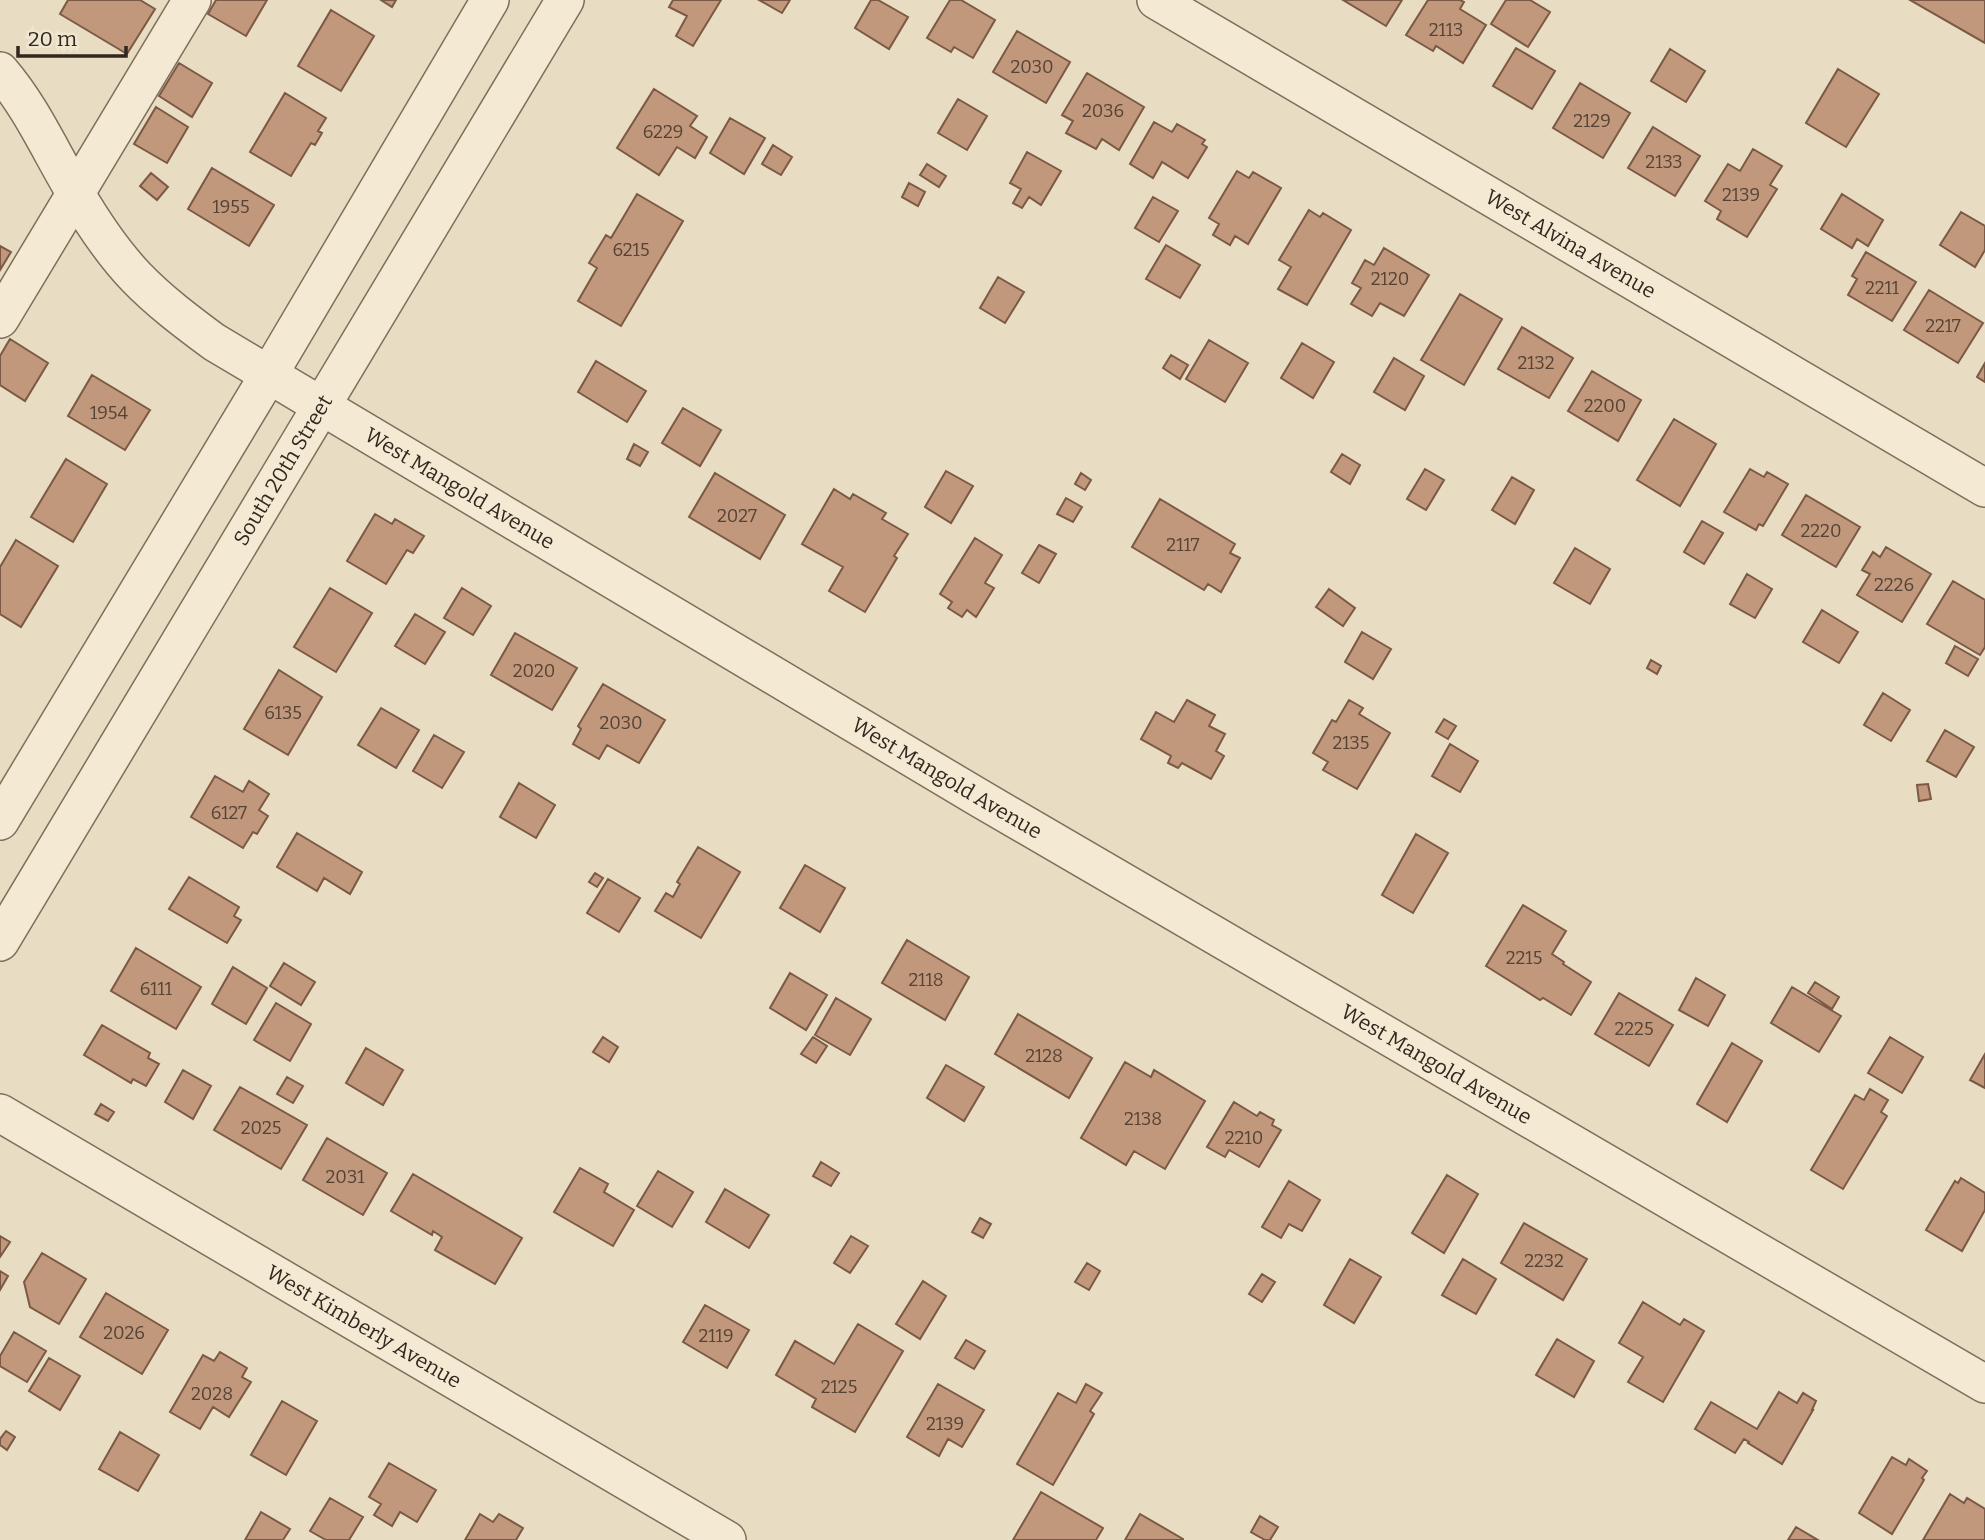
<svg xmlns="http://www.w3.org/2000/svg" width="1985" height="1540" font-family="Bitter,serif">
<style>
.building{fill:#c2987c;stroke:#7b5944;stroke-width:2}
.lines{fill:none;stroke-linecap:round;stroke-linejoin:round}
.minor-casing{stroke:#7f6e5b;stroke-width:40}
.minor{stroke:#f4ead4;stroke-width:37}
.labels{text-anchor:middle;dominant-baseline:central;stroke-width:5;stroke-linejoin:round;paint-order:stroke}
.number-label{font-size:18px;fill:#554336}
.street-label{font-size:21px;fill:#31271e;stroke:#f0e7d0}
</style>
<rect width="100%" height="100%" fill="#e8dcc2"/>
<path class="building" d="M 68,0 L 140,0 L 155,9 L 127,54 L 60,14 Z
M 216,0 L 267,0 L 246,36 L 208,14 Z
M 381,0 L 396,0 L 392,7 Z
M 673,0 L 721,0 L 693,46 L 676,36 L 687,16 L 669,7 Z
M 759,0 L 790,0 L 782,13 Z
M 871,0 L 878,0 L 908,17 L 889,49 L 855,28 Z
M 950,0 L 961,0 L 995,20 L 973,58 L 954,47 L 951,52 L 927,38 Z
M 1343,0 L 1402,0 L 1386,26 Z
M 1428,0 L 1460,0 L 1464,2 L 1460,9 L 1486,25 L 1463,63 L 1436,46 L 1433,51 L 1406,35 Z
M 1506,0 L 1530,0 L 1550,12 L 1528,47 L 1491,24 Z
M 1910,0 L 1985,0 L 1985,43 Z
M 331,10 L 374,36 L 341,91 L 298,66 Z
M 1017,31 L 1070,62 L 1046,103 L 993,72 Z
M 1516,48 L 1555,71 L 1532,109 L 1493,86 Z
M 1670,49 L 1705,71 L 1686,102 L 1651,81 Z
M 179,63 L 212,83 L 192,117 L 159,96 Z
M 1838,69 L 1879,94 L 1846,147 L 1806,123 Z
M 1087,73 L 1144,107 L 1119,150 L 1102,139 L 1096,149 L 1066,133 L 1073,121 L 1062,115 Z
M 1580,83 L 1630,113 L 1603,158 L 1553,128 Z
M 654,89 L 697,116 L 690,126 L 707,137 L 695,158 L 677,147 L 659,175 L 617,148 Z
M 285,93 L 326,118 L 318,131 L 322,133 L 315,145 L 311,143 L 291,176 L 250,152 Z
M 958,99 L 987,116 L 967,150 L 938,133 Z
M 156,107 L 188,127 L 167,163 L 134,144 Z
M 730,118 L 765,138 L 744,174 L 710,153 Z
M 1154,122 L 1172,132 L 1177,124 L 1205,140 L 1202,144 L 1207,147 L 1188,178 L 1162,162 L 1153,178 L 1130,164 Z
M 1653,127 L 1700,156 L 1675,196 L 1628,168 Z
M 773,145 L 792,157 L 781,175 L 762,164 Z
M 1753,149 L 1782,166 L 1770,185 L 1777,189 L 1747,237 L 1717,219 L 1721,211 L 1705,201 L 1728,164 L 1740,171 Z
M 1027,152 L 1061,171 L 1041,205 L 1029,197 L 1022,208 L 1013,203 L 1021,189 L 1010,183 Z
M 927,164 L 946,176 L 939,187 L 920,175 Z
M 212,168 L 274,205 L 249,246 L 188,209 Z
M 1237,171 L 1249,178 L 1253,172 L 1281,188 L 1248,244 L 1235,236 L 1230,245 L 1213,235 L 1219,224 L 1209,218 Z
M 151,173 L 168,187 L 157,200 L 140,186 Z
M 909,183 L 925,192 L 918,206 L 902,197 Z
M 637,194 L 683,221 L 621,326 L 578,301 L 597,268 L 589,263 L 606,235 L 611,238 Z
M 1842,194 L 1883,220 L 1868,246 L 1857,239 L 1852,248 L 1821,229 Z
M 1153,197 L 1178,211 L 1159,242 L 1135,228 Z
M 1309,210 L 1320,217 L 1323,213 L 1351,230 L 1307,305 L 1278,289 L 1291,267 L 1279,260 Z
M 1961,212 L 1985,226 L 1985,250 L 1975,267 L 1940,245 Z
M 1166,245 L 1200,265 L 1180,298 L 1146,279 Z
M 0,246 L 11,252 L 0,270 Z
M 1384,248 L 1429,275 L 1404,316 L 1380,303 L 1372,316 L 1351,304 L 1361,288 L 1352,283 L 1365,260 L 1374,265 Z
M 1866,252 L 1916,282 L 1892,321 L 1848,295 L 1857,279 L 1852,276 Z
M 998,277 L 1024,292 L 1005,323 L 980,308 Z
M 1929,290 L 1983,323 L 1958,363 L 1904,330 Z
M 1460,294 L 1502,319 L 1464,385 L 1421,360 Z
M 1522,327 L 1573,358 L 1549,398 L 1498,369 Z
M 10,339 L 48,363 L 25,401 L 0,385 L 0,356 Z
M 1209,340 L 1248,363 L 1225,402 L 1186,379 Z
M 1302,343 L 1334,362 L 1313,398 L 1281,378 Z
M 1171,355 L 1188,365 L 1180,379 L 1163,368 Z
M 1394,358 L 1424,376 L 1405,410 L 1374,392 Z
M 596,361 L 646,391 L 627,422 L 578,392 Z
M 1985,363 L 1985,382 L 1977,377 Z
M 1592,371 L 1641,400 L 1618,441 L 1568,411 Z
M 92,375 L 150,410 L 125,450 L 68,416 Z
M 683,408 L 721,430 L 700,466 L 662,443 Z
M 1674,419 L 1716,444 L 1680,506 L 1637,480 Z
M 634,444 L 648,452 L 640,466 L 627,459 Z
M 1342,454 L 1360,465 L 1350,484 L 1331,472 Z
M 66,459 L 107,484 L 73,542 L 31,517 Z
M 1425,469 L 1444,480 L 1426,510 L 1407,499 Z
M 1750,469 L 1764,477 L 1767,472 L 1788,484 L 1763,526 L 1759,524 L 1756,530 L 1724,512 Z
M 946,471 L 973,486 L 951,523 L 925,507 Z
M 715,473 L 785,515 L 760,559 L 689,517 Z
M 1081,473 L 1091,480 L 1085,490 L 1075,484 Z
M 1512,477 L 1534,490 L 1515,524 L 1492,510 Z
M 834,489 L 850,499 L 853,494 L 886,513 L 882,519 L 908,534 L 894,556 L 897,558 L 865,612 L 829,591 L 843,567 L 802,544 Z
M 1806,495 L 1860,527 L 1836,567 L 1782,535 Z
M 1066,498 L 1082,507 L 1073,522 L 1057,514 Z
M 1160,499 L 1235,544 L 1230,553 L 1240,558 L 1221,592 L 1208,584 L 1204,590 L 1132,547 Z
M 375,514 L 392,524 L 395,519 L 424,536 L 413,553 L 407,550 L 386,584 L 347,561 Z
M 1702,521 L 1723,533 L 1704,564 L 1684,552 Z
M 975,538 L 1002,555 L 985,583 L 994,588 L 976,617 L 967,610 L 962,617 L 948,608 L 952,602 L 940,594 Z
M 16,540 L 58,566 L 21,627 L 0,614 L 0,567 Z
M 1039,545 L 1056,554 L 1039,583 L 1022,573 Z
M 1886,547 L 1931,574 L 1902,622 L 1857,595 L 1870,574 L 1862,570 L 1873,552 L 1880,557 Z
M 1575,548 L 1610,569 L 1590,604 L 1554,583 Z
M 1747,574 L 1772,589 L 1755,618 L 1730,604 Z
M 1953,581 L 1985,600 L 1985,647 L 1980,655 L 1927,624 Z
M 330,588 L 372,613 L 336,672 L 294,647 Z
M 462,588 L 491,606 L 473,635 L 444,618 Z
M 1329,589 L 1355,608 L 1343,626 L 1316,607 Z
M 1822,610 L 1858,632 L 1839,663 L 1803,642 Z
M 415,614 L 445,632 L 425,664 L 395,646 Z
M 1362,632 L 1391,649 L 1373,679 L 1345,662 Z
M 515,633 L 577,668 L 552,710 L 491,675 Z
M 1955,646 L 1978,659 L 1968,676 L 1946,663 Z
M 1651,660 L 1661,666 L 1657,674 L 1647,668 Z
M 279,670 L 322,697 L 288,755 L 244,729 Z
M 603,684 L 665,720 L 639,763 L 607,745 L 599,759 L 573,744 L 581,729 L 578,726 Z
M 1883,693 L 1910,710 L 1891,741 L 1864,725 Z
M 1187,700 L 1215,715 L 1209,726 L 1225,734 L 1216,751 L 1224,756 L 1211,779 L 1182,763 L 1178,768 L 1168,763 L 1171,756 L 1141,739 L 1156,712 L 1174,722 Z
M 1349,700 L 1363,708 L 1359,714 L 1390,733 L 1357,789 L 1323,770 L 1328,762 L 1313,753 L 1332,720 L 1336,722 Z
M 381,708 L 419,730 L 396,768 L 358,745 Z
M 1444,719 L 1456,726 L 1448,739 L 1436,732 Z
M 1945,730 L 1974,747 L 1956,777 L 1927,761 Z
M 434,735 L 464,752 L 442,788 L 413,771 Z
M 1450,744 L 1478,761 L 1460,792 L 1432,776 Z
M 215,776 L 243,792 L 249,781 L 269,794 L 259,810 L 268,816 L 257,834 L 253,832 L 243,848 L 191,817 Z
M 519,783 L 555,805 L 536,838 L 500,817 Z
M 1928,784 L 1931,799 L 1919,801 L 1917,785 Z
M 297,833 L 362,872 L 350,894 L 324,878 L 317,891 L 277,867 Z
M 1416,834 L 1448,853 L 1413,913 L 1382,895 Z
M 698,847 L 740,872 L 701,938 L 655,911 L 666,893 L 673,897 L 680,884 L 677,882 Z
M 805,865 L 845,888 L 820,932 L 780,908 Z
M 595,873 L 603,878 L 597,887 L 589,882 Z
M 189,877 L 239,907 L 234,916 L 241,920 L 227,943 L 169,909 Z
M 608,879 L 640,898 L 619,932 L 587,913 Z
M 1523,905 L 1566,931 L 1552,954 L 1564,962 L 1563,964 L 1591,982 L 1571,1015 L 1543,998 L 1540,1000 L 1486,966 Z
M 907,940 L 969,977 L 945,1020 L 882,983 Z
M 136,948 L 201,987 L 176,1029 L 111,991 Z
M 284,963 L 315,982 L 301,1005 L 270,986 Z
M 233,967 L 267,988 L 246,1024 L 212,1004 Z
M 790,973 L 827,995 L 806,1030 L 770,1008 Z
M 1696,978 L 1725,995 L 1708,1026 L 1679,1010 Z
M 1815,982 L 1839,997 L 1832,1009 L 1808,993 Z
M 1792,987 L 1841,1016 L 1819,1052 L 1771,1023 Z
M 1619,993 L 1673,1025 L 1649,1066 L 1595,1034 Z
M 836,998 L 871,1019 L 850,1055 L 815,1035 Z
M 276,1003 L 311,1024 L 290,1061 L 254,1040 Z
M 1018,1014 L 1092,1058 L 1069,1098 L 995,1054 Z
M 102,1025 L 150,1053 L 148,1058 L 159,1064 L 146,1086 L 133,1079 L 131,1083 L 84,1055 Z
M 603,1037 L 618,1047 L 609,1062 L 593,1052 Z
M 813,1037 L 827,1046 L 816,1063 L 801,1054 Z
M 1890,1037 L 1923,1057 L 1902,1093 L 1868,1073 Z
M 1732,1043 L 1762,1061 L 1727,1122 L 1697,1104 Z
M 366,1048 L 403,1070 L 383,1105 L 346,1083 Z
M 1985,1054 L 1985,1088 L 1970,1080 Z
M 1125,1062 L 1151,1077 L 1154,1070 L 1205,1101 L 1165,1169 L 1134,1151 L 1126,1165 L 1081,1138 Z
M 946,1065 L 984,1087 L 964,1121 L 927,1098 Z
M 183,1070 L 211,1086 L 193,1119 L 165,1102 Z
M 287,1077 L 303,1086 L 293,1103 L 277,1094 Z
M 240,1087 L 307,1125 L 281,1169 L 214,1130 Z
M 1870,1089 L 1888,1100 L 1881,1112 L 1887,1116 L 1843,1189 L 1811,1170 L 1855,1095 L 1864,1100 Z
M 1234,1102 L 1257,1116 L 1260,1112 L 1274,1120 L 1272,1125 L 1281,1130 L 1259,1167 L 1229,1150 L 1225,1157 L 1207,1147 Z
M 101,1104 L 114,1112 L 108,1121 L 95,1114 Z
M 327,1138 L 387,1173 L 363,1215 L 303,1180 Z
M 821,1162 L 839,1173 L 831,1186 L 813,1176 Z
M 580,1168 L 608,1184 L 604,1192 L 634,1210 L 613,1246 L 554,1212 Z
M 658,1171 L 693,1192 L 672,1227 L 637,1206 Z
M 413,1174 L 522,1238 L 495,1284 L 435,1250 L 442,1237 L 433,1231 L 432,1235 L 391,1211 Z
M 1447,1175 L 1478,1194 L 1444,1253 L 1412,1233 Z
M 1961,1178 L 1985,1193 L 1985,1210 L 1962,1251 L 1926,1230 L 1955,1181 L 1958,1183 Z
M 1289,1181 L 1320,1200 L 1302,1231 L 1289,1224 L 1281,1238 L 1262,1227 Z
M 725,1189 L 769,1215 L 749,1248 L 706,1222 Z
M 980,1218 L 991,1224 L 983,1238 L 972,1232 Z
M 1524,1223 L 1587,1259 L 1563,1300 L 1501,1263 Z
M 0,1236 L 10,1242 L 0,1257 Z
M 851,1236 L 868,1246 L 850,1273 L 834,1263 Z
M 42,1253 L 86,1279 L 59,1324 L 30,1307 L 24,1282 Z
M 1350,1259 L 1381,1277 L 1354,1323 L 1324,1305 Z
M 1463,1259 L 1496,1279 L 1476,1314 L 1442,1295 Z
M 1087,1263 L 1100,1271 L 1089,1290 L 1075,1282 Z
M 0,1271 L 8,1276 L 0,1290 Z
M 1262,1274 L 1275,1282 L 1262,1302 L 1249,1294 Z
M 923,1281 L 946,1296 L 920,1339 L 896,1324 Z
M 106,1293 L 168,1330 L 142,1374 L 80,1337 Z
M 1643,1302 L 1680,1325 L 1684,1319 L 1704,1331 L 1663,1402 L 1628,1382 L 1643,1357 L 1619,1343 Z
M 705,1305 L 749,1330 L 727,1368 L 683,1342 Z
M 858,1324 L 903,1351 L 855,1432 L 812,1407 L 816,1399 L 776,1375 L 795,1341 L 834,1364 Z
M 14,1332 L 46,1351 L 27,1382 L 0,1366 L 0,1356 Z
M 1557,1339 L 1594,1361 L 1574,1397 L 1536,1375 Z
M 966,1340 L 985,1351 L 974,1369 L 955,1358 Z
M 220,1352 L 247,1368 L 242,1377 L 251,1382 L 229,1417 L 213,1407 L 200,1429 L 170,1412 L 203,1355 L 214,1361 Z
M 49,1358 L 80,1376 L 60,1410 L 29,1391 Z
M 938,1384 L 984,1410 L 962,1447 L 948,1439 L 939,1456 L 907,1437 Z
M 1086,1384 L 1102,1393 L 1090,1411 L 1094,1414 L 1053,1485 L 1017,1464 L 1058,1393 L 1076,1403 Z
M 1779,1392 L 1797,1403 L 1803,1393 L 1816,1401 L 1812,1410 L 1813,1410 L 1782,1464 L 1748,1443 L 1749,1442 L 1744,1439 L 1735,1453 L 1695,1429 L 1711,1402 L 1757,1429 Z
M 282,1401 L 317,1421 L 286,1475 L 251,1455 Z
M 6,1431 L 15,1437 L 7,1450 L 0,1445 L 0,1439 Z
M 120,1432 L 159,1455 L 138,1491 L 99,1469 Z
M 1892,1457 L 1906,1465 L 1909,1459 L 1927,1471 L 1922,1478 L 1924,1480 L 1892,1534 L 1859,1513 Z
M 389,1463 L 436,1490 L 417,1522 L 400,1512 L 392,1526 L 374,1515 L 381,1504 L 369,1497 Z
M 1041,1492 L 1103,1528 L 1096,1540 L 1013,1540 Z
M 1950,1494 L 1964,1503 L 1967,1498 L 1985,1509 L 1985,1540 L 1923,1540 Z
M 330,1498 L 363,1517 L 349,1540 L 326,1540 L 310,1531 Z
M 261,1512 L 290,1529 L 283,1540 L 245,1540 Z
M 480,1514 L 493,1522 L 499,1514 L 523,1528 L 516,1540 L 465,1540 Z
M 1140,1514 L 1183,1539 L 1183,1540 L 1125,1540 Z
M 1260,1516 L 1278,1527 L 1270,1540 L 1265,1540 L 1251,1532 Z
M 1796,1527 L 1818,1540 L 1788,1540 Z"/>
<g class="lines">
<g class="minor-casing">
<g id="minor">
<path id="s1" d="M 1156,0 L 1985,488"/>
<path id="s2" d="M 0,71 C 32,108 51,153 76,194 C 93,223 113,253 136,277 C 159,301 187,322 214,342 L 981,799 L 1985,1384"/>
<path d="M 0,319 L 192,0"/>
<path d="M 0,821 L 268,376 L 490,0"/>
<path id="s3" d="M 0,942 L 565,0"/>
<path id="s4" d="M 0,1113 L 727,1540"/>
</g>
</g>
<use href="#minor" class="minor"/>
</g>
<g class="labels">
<g class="number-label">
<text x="1446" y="30">2113</text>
<text x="1032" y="67">2030</text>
<text x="1103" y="111">2036</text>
<text x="1592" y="121">2129</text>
<text x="663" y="132">6229</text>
<text x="1664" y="162">2133</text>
<text x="1741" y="195">2139</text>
<text x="231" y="207">1955</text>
<text x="631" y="250">6215</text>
<text x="1390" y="279">2120</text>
<text x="1882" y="288">2211</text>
<text x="1943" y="326">2217</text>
<text x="1536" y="363">2132</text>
<text x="1605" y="406">2200</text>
<text x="109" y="413">1954</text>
<text x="737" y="516">2027</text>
<text x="1821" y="531">2220</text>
<text x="1183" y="545">2117</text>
<text x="1894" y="585">2226</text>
<text x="534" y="671">2020</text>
<text x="283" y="713">6135</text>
<text x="621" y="723">2030</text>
<text x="1351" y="743">2135</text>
<text x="229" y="813">6127</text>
<text x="1524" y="958">2215</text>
<text x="926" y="980">2118</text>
<text x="156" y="989">6111</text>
<text x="1634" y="1029">2225</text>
<text x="1044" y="1056">2128</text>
<text x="1143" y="1119">2138</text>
<text x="261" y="1128">2025</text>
<text x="1244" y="1138">2210</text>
<text x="345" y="1177">2031</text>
<text x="1544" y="1261">2232</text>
<text x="124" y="1333">2026</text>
<text x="716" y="1336">2119</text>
<text x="839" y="1387">2125</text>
<text x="212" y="1394">2028</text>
<text x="945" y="1424">2139</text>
</g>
<g class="street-label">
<text stroke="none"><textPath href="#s1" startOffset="481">West Alvina Avenue</textPath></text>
<text stroke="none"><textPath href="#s3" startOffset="550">South 20th Street</textPath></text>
<text stroke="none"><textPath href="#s2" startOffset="635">West Mangold Avenue</textPath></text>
<text stroke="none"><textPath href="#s2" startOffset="1202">West Mangold Avenue</textPath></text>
<text stroke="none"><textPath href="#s2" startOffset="1769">West Mangold Avenue</textPath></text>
<text stroke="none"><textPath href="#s4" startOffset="422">West Kimberly Avenue</textPath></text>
</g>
</g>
<path d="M18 46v10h108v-10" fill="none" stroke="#31271e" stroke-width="3.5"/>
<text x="28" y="46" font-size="21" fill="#31271e" stroke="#f0e7d0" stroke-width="5" paint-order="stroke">20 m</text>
</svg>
